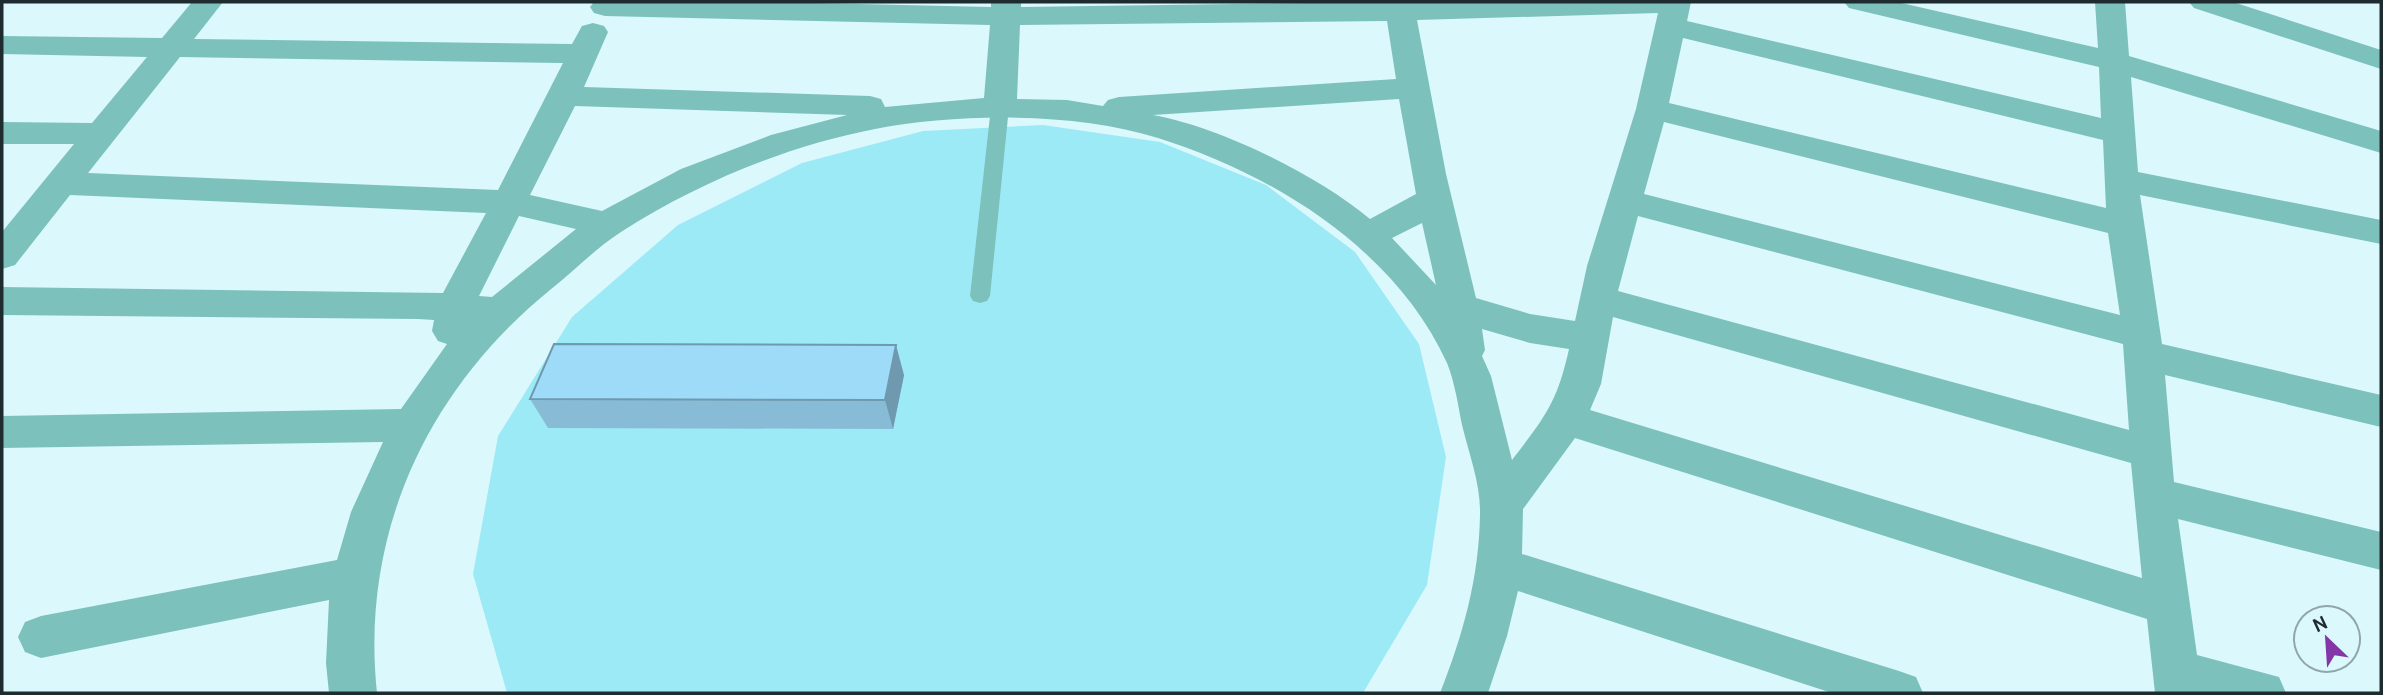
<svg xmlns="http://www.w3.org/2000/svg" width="2383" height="695" font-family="Cabin,sans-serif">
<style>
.green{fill:#9deaf7}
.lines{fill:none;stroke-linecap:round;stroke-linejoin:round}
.service{fill:#7dc1bc;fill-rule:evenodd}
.minor{fill:#7dc1bc;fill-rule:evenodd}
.wall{fill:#88bcd6}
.shaded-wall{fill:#6f99ae}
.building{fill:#9edbf9;stroke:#6f99ae;stroke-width:2}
</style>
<rect width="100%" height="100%" fill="#dbf8fd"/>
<path class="green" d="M 1043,125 L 1160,142 L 1266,185 L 1355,252 L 1419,344 L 1446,457 L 1427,585 L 1363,693 L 507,693 L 473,574 L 498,436 L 572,317 L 678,225 L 802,163 L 923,131 Z"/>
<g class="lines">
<path class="service" d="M 1000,101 L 1009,107 L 990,296 L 987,301 L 980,303 L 973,301 L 970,296 L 991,107 Z"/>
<path class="minor" d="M 192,2 L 223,2 L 194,39 L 572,44 L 582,26 L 593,23 L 604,26 L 608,32 L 584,87 L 870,96 L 881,99 L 885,107 L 984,98 L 990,25 L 605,16 L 594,13 L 590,7 L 594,2 L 770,2 L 991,7 L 991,2 L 1021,2 L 1021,7 L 1384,2 L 1691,2 L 1687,21 L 2101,118 L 2099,67 L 1849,8 L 1844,2 L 1897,2 L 2098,48 L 2095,2 L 2125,2 L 2129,56 L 2381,131 L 2381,153 L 2131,77 L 2138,172 L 2381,220 L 2381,244 L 2140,195 L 2162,344 L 2381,395 L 2381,427 L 2165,375 L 2174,482 L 2381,532 L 2381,570 L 2178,519 L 2197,655 L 2279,677 L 2286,693 L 2155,693 L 2147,619 L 1575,438 L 1523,509 L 1522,554 L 1899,671 L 1916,677 L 1923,693 L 1832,693 L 1518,591 L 1507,636 L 1488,693 L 1440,693 C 1463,635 1479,578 1480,515 C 1481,485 1469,454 1462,425 C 1458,405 1455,383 1447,363 C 1395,249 1273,174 1158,138 C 1075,112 960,113 875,129 C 787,146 697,183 621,232 C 596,248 574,271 550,290 C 427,390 360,534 377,693 L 329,693 L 326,663 L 329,600 L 41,658 L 25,652 L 18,637 L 25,622 L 41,616 L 337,560 L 351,512 L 383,442 L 2,448 L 2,416 L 401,409 L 447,344 L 438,341 L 432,331 L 434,320 L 418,319 L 2,315 L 2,287 L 443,293 L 486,213 L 70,195 L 15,265 L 2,269 L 2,232 L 74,144 L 2,144 L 2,122 L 92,123 L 147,57 L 2,54 L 2,36 L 162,38 ZM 1658,13 L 1636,109 L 1587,266 L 1575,321 L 1530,314 L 1476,298 L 1446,174 L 1417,20 ZM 1387,21 L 1396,79 L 1119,97 L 1108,100 L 1103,106 L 1067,100 L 1017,99 L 1020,25 ZM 1683,38 L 2103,140 L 2106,208 L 1669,103 ZM 180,57 L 563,63 L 498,190 L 88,173 ZM 1399,99 L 1416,194 L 1370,219 C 1318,175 1220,127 1153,115 ZM 575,106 L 847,115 L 771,135 L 681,169 L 602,211 L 530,195 ZM 1664,122 L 2108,233 L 2120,315 L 1644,194 ZM 519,216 L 576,229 L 492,297 L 479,296 ZM 1638,216 L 2123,344 L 2129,430 L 1618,291 ZM 1422,223 L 1436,285 L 1392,238 ZM 1613,317 L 2131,463 L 2142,578 L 1590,410 L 1601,384 ZM 1482,329 L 1530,343 L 1569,349 C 1557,403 1545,417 1512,460 L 1491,376 L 1482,356 L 1485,350 Z
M 2189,2 L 2233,2 L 2381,50 L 2381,69 L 2194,8 Z"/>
</g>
<path class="wall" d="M 904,375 L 893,429 L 548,428 L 530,399 Z"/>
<path class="shaded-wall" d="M 896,345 L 904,375 L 893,429 L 885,400 Z"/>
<path class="building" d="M 554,344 L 896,345 L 885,400 L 530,399 Z"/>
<rect width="2383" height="695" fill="none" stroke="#1f2c2f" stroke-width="7"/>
<g transform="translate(2327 639) rotate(335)"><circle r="33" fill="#dbf8fd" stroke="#90a6ab" stroke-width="2"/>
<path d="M0-5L12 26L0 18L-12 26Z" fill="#8436a6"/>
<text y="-10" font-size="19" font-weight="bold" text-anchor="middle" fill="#1f2c2f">N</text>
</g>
</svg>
